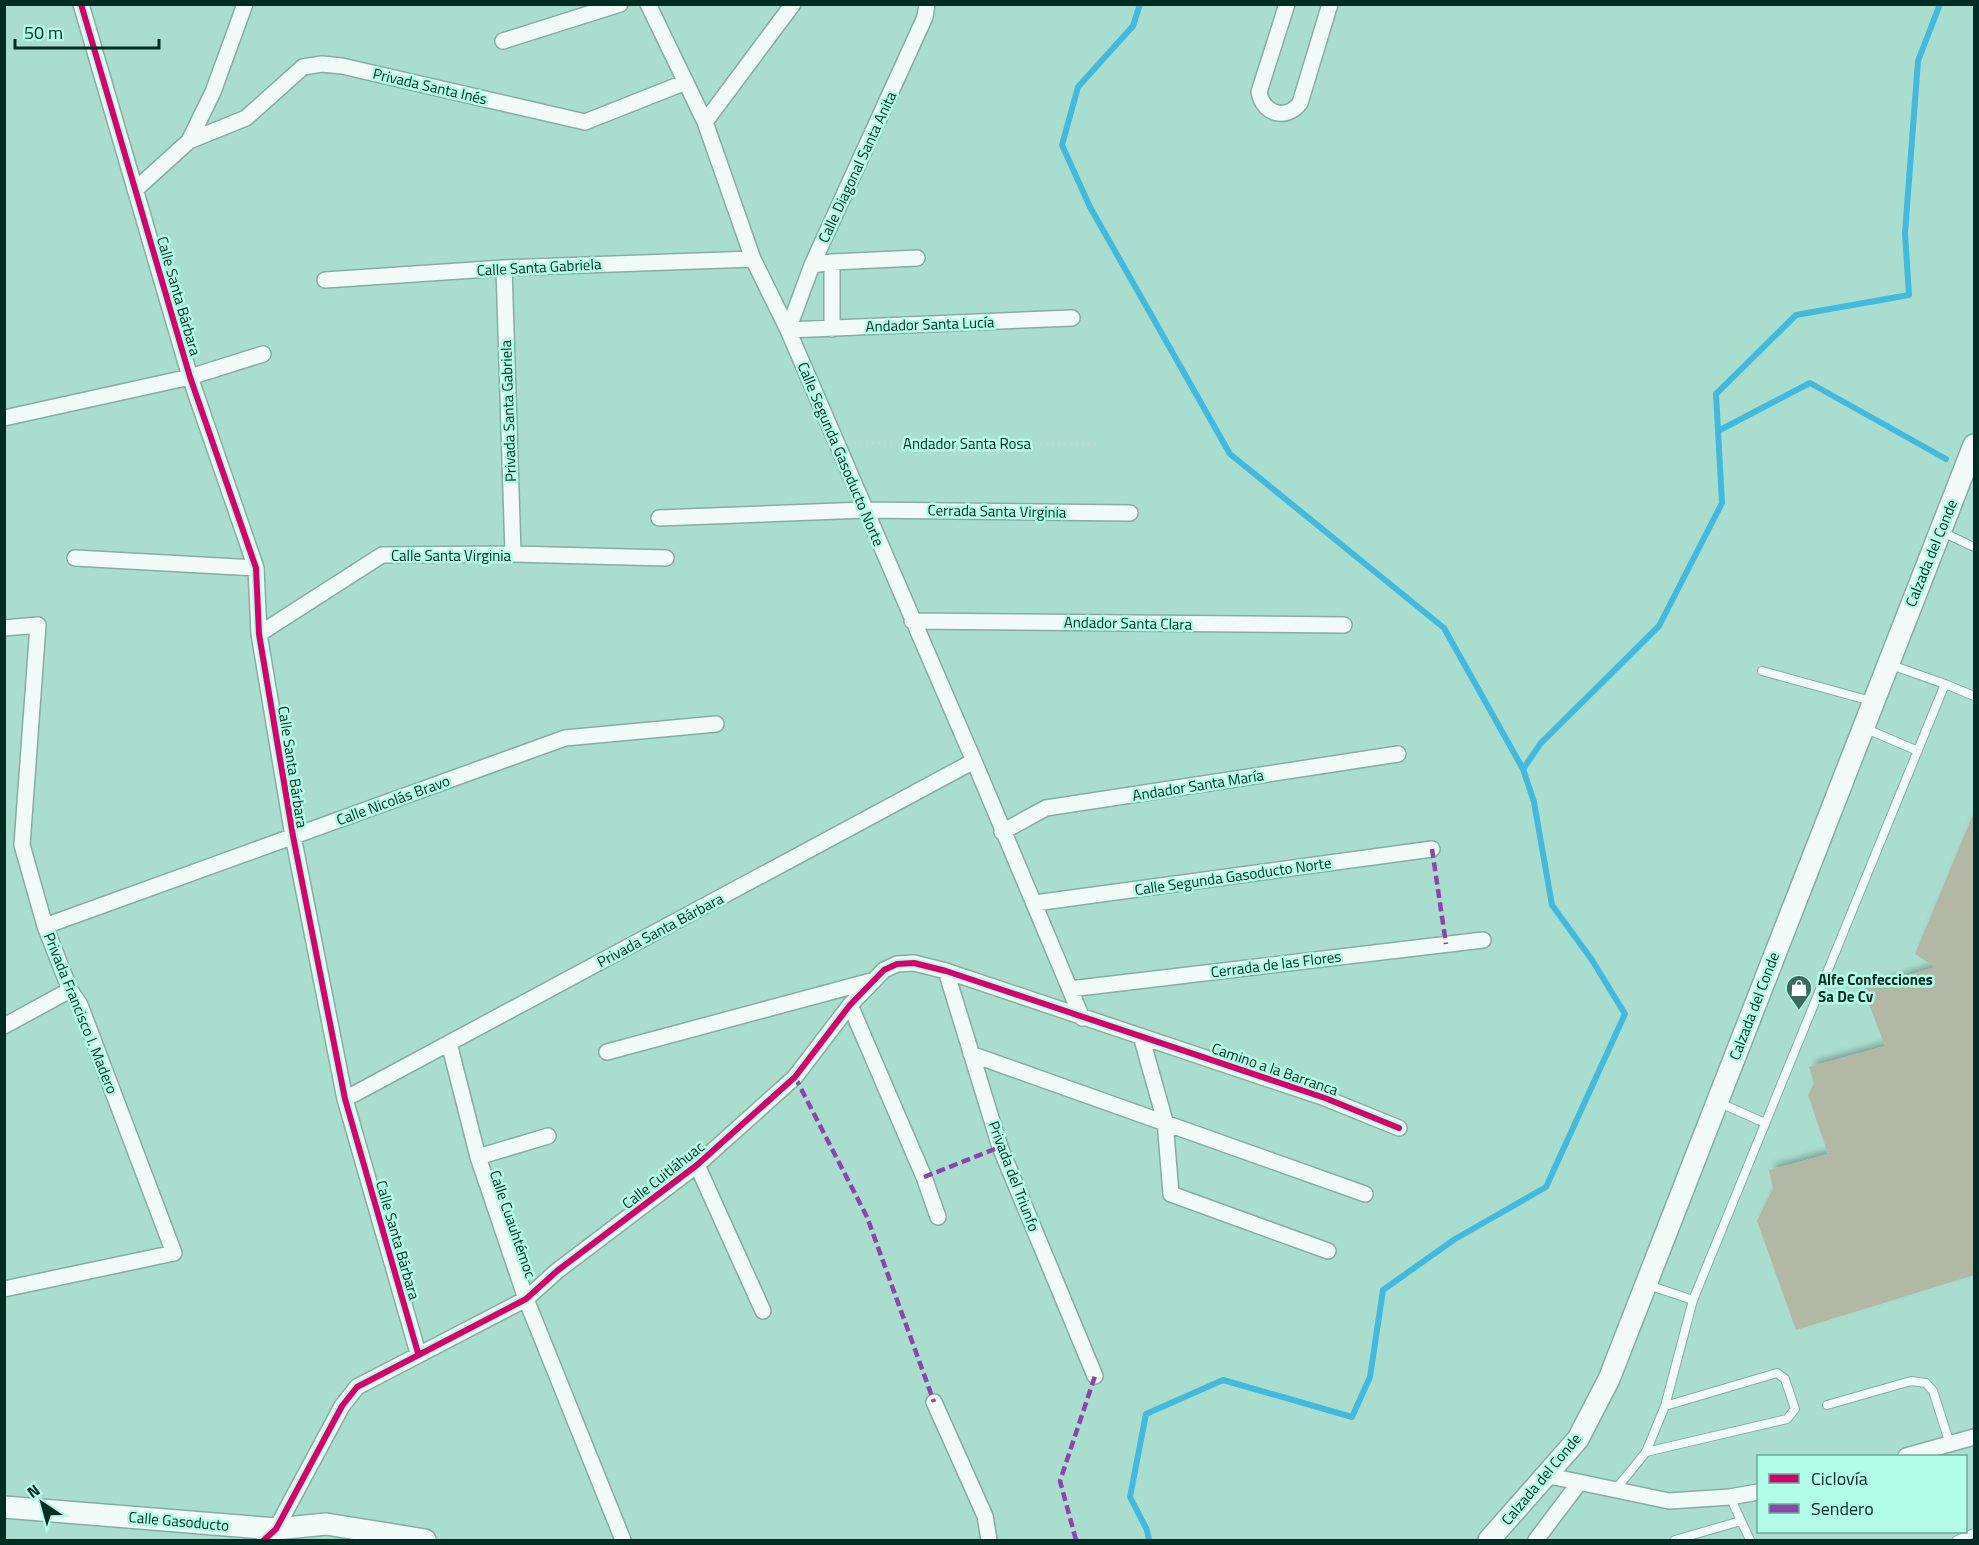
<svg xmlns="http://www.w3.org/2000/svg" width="1979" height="1545" font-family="'Titillium Web',sans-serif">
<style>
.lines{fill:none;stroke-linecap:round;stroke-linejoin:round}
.stream{stroke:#43b9dd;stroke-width:6}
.building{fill:#b2b8a4;filter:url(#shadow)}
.lane-casing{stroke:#83aea2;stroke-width:10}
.street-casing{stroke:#83aea2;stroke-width:18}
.secondary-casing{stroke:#83aea2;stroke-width:24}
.path{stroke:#c4d6d1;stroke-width:4;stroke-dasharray:1.5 4.5;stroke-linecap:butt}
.lane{stroke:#f2faf8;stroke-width:8}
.street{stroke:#f2faf8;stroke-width:15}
.secondary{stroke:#f2faf8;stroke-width:21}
.quiet{stroke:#8e44ad;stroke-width:4.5;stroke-dasharray:9 4.5;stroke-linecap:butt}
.cycleway-casing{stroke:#b2fde5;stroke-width:10}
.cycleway{stroke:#d6006c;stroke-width:6}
.labels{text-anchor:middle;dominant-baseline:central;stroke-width:5;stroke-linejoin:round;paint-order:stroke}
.street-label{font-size:15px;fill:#002d23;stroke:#b2fde5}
.poi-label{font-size:15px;font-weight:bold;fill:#002d23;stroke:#b2fde5;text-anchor:start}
</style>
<defs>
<filter id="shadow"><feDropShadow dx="5.5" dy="-5.5" stdDeviation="3" flood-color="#0004"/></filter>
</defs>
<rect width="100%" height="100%" fill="#a9dece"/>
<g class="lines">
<path class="stream" d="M 1140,4 L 1133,26 L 1078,87 L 1062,145 L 1090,207 L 1230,454 L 1444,628 L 1523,769 L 1534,802 L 1552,905 L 1592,960 L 1625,1014 L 1546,1187 L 1455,1239 L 1383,1290 L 1370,1377 L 1352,1417 L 1223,1380 L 1146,1414 L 1130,1497 L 1147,1530 L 1149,1540
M 1718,431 L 1810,383 L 1946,459
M 1523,769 L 1541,743 L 1659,626 L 1722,503 L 1716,394 L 1796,315 L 1909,295 L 1905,233 L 1918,61 L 1940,4"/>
</g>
<path class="building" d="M 1974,812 L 1974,1275 L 1796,1330 L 1757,1221 L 1773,1188 L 1769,1170 L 1828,1154 L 1808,1095 L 1814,1083 L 1809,1067 L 1885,1046 L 1863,989 L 1935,967 L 1915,954 Z"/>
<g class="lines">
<g class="lane-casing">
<path id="lane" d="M 1942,532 L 1974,547
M 1762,671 L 1871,701
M 1945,684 L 1974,696
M 1864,728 L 1918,751
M 1720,1103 L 1765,1123
M 1648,1285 L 1693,1300
M 1827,1405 L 1911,1381 L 1926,1383 L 1933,1391 L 1950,1444
M 1646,1452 L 1787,1419 L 1795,1409 L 1785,1379 L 1777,1373 L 1665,1406
M 1616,1489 L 1646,1452 L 1665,1406 L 1693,1300 L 1945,684 L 1891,665
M 1730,1497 L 1750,1540
M 1675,1540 L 1741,1521
M 1957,1540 L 1974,1533"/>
</g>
<g class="street-casing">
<path id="street" d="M 81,4 L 190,377 L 256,568 L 259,634 L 293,836 L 345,1099 L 418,1353
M 648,4 L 705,122 L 753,259 L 788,330 L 974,761 L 1082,1018
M 927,4 L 925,17 L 812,265 L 788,330 L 1072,318
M 1287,4 L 1259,92 C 1263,114 1286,121 1300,103 L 1330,4
M 503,41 L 620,4
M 705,122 L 793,4
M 189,141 L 246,118 L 303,67 L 322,64 L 342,66 L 585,122 L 686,82
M 135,190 L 189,141 L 213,92 L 245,4
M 812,265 L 832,262 L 917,258
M 504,268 L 513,554
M 325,280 L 504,268 L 753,259
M 832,329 L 832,262
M 4,418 L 190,377 L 263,354
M 659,518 L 865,510 L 1130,513
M 75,558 L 256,568
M 912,621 L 1344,625
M 4,628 L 38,625 L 22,845 L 45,926 L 70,990 L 80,1005 L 174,1253 L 4,1289
M 259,634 L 382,555 L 513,554 L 666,558
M 1002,832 L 1046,808 L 1398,754
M 1035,903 L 1432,849
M 45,926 L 565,738 L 716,724
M 946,971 L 1000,1147 L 1095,1376
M 1070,989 L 1483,940
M 850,1005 L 924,1177 L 938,1217
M 4,1026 L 70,990
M 1141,1036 L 1165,1121 L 1171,1194 L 1328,1251
M 449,1043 L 478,1157 L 526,1299 L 623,1540
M 607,1052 L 871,981
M 971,1054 L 1365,1194
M 345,1099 L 974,761
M 478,1157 L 548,1136
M 697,1165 L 763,1311
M 934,1402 L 985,1516 L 989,1540
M 1906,1456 L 1974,1437
M 1545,1475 L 1669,1501 L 1730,1497 L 1758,1492
M 264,1540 L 276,1529 L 342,1406 L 357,1387 L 526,1299 L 557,1271 L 697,1165 L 795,1077 L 850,1005 L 884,970 L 897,964 L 914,963 L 946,971 L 1325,1098 L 1399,1128
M 1536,1540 L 1579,1483"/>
</g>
<g class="secondary-casing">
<path id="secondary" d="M 4,1507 L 276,1529 L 326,1524 L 425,1540
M 1489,1540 L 1578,1439 L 1609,1379 L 1974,445"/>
</g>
<path class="path" d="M 854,443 L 1098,444"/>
<use href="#lane" class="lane"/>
<use href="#street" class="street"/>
<use href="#secondary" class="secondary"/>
<path class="quiet" d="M 1432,849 L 1446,944
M 795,1077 L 867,1217 L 934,1402
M 924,1177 L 1000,1147
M 1076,1540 L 1060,1481 L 1095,1376"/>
<g class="cycleway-casing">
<path id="cycleway" d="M 81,4 L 190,377 L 256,568 L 259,634 L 293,836 L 345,1099 L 418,1353
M 264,1540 L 276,1529 L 342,1406 L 357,1387 L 526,1299 L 557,1271 L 697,1165 L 795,1077 L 850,1005 L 884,970 L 897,964 L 914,963 L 946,971 L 1325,1098 L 1399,1128"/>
</g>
<use href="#cycleway" class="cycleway"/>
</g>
<defs>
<g id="shop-pin" transform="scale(1.35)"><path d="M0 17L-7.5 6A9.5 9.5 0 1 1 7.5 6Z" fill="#3b6b5f" stroke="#b2fde5"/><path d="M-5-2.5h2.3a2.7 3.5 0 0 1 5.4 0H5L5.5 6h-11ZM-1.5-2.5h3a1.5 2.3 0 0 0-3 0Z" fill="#fff"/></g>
</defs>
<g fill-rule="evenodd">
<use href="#shop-pin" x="1799" y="988"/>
</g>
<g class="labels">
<g class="street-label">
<text transform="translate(430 86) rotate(13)">Privada Santa Inés</text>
<text transform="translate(857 167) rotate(-65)">Calle Diagonal Santa Anita</text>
<text transform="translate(539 267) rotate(-3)">Calle Santa Gabriela</text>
<text transform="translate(179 296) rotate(74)">Calle Santa Bárbara</text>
<text transform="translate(930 324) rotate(-2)">Andador Santa Lucía</text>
<text transform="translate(508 411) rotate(-92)">Privada Santa Gabriela</text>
<text x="967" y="443">Andador Santa Rosa</text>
<text transform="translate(841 454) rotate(67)">Calle Segunda Gasoducto Norte</text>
<text transform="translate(997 511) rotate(1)">Cerrada Santa Virginia</text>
<text transform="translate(1931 553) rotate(-68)">Calzada del Conde</text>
<text x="451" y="555">Calle Santa Virginia</text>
<text transform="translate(1128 623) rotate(1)">Andador Santa Clara</text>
<text transform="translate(293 767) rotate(81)">Calle Santa Bárbara</text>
<text transform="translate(1198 785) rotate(-9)">Andador Santa María</text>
<text transform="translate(393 800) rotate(-20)">Calle Nicolás Bravo</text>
<text transform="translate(1233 876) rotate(-8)">Calle Segunda Gasoducto Norte</text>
<text transform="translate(660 930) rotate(-28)">Privada Santa Bárbara</text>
<text transform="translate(1276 964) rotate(-7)">Cerrada de las Flores</text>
<text transform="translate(1754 1006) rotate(-69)">Calzada del Conde</text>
<text transform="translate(81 1013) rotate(68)">Privada Francisco I. Madero</text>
<text transform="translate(1275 1069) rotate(19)">Camino a la Barranca</text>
<text transform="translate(663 1175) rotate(-38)">Calle Cuitláhuac</text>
<text transform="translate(1014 1176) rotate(69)">Privada del Triunfo</text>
<text transform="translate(513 1224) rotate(71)">Calle Cuauhtémoc</text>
<text transform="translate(398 1240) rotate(74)">Calle Santa Bárbara</text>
<text transform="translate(1541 1479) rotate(-50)">Calzada del Conde</text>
<text transform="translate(179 1521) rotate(5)">Calle Gasoducto</text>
</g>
<g class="poi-label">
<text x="1818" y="979">Alfe Confecciones<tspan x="1818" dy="17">Sa De Cv</tspan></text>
</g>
</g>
<rect width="1979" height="1545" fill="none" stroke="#002d23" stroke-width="12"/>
<rect x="1757" y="1455" width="210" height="78" fill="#b2fde5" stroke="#6baa97" stroke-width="1.5"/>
<rect x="1769" y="1474" width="30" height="9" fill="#d6006c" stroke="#6baa97" stroke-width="1.5"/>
<text x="1811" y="1485" font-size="18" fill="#002d23">Ciclovía</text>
<rect x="1769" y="1504" width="30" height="9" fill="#8e44ad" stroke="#6baa97" stroke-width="1.5"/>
<text x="1811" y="1515" font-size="18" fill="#002d23">Sendero</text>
<g transform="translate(42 1503) rotate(324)" stroke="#b2fde5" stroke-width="4.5" paint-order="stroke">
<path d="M0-4.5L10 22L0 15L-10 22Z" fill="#002d23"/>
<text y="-9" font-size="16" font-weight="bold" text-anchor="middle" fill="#002d23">N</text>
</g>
<path d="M15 39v9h144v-9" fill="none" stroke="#002d23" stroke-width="3"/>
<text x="24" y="39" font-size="18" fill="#002d23" stroke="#b2fde5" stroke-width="4.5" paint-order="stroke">50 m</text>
</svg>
